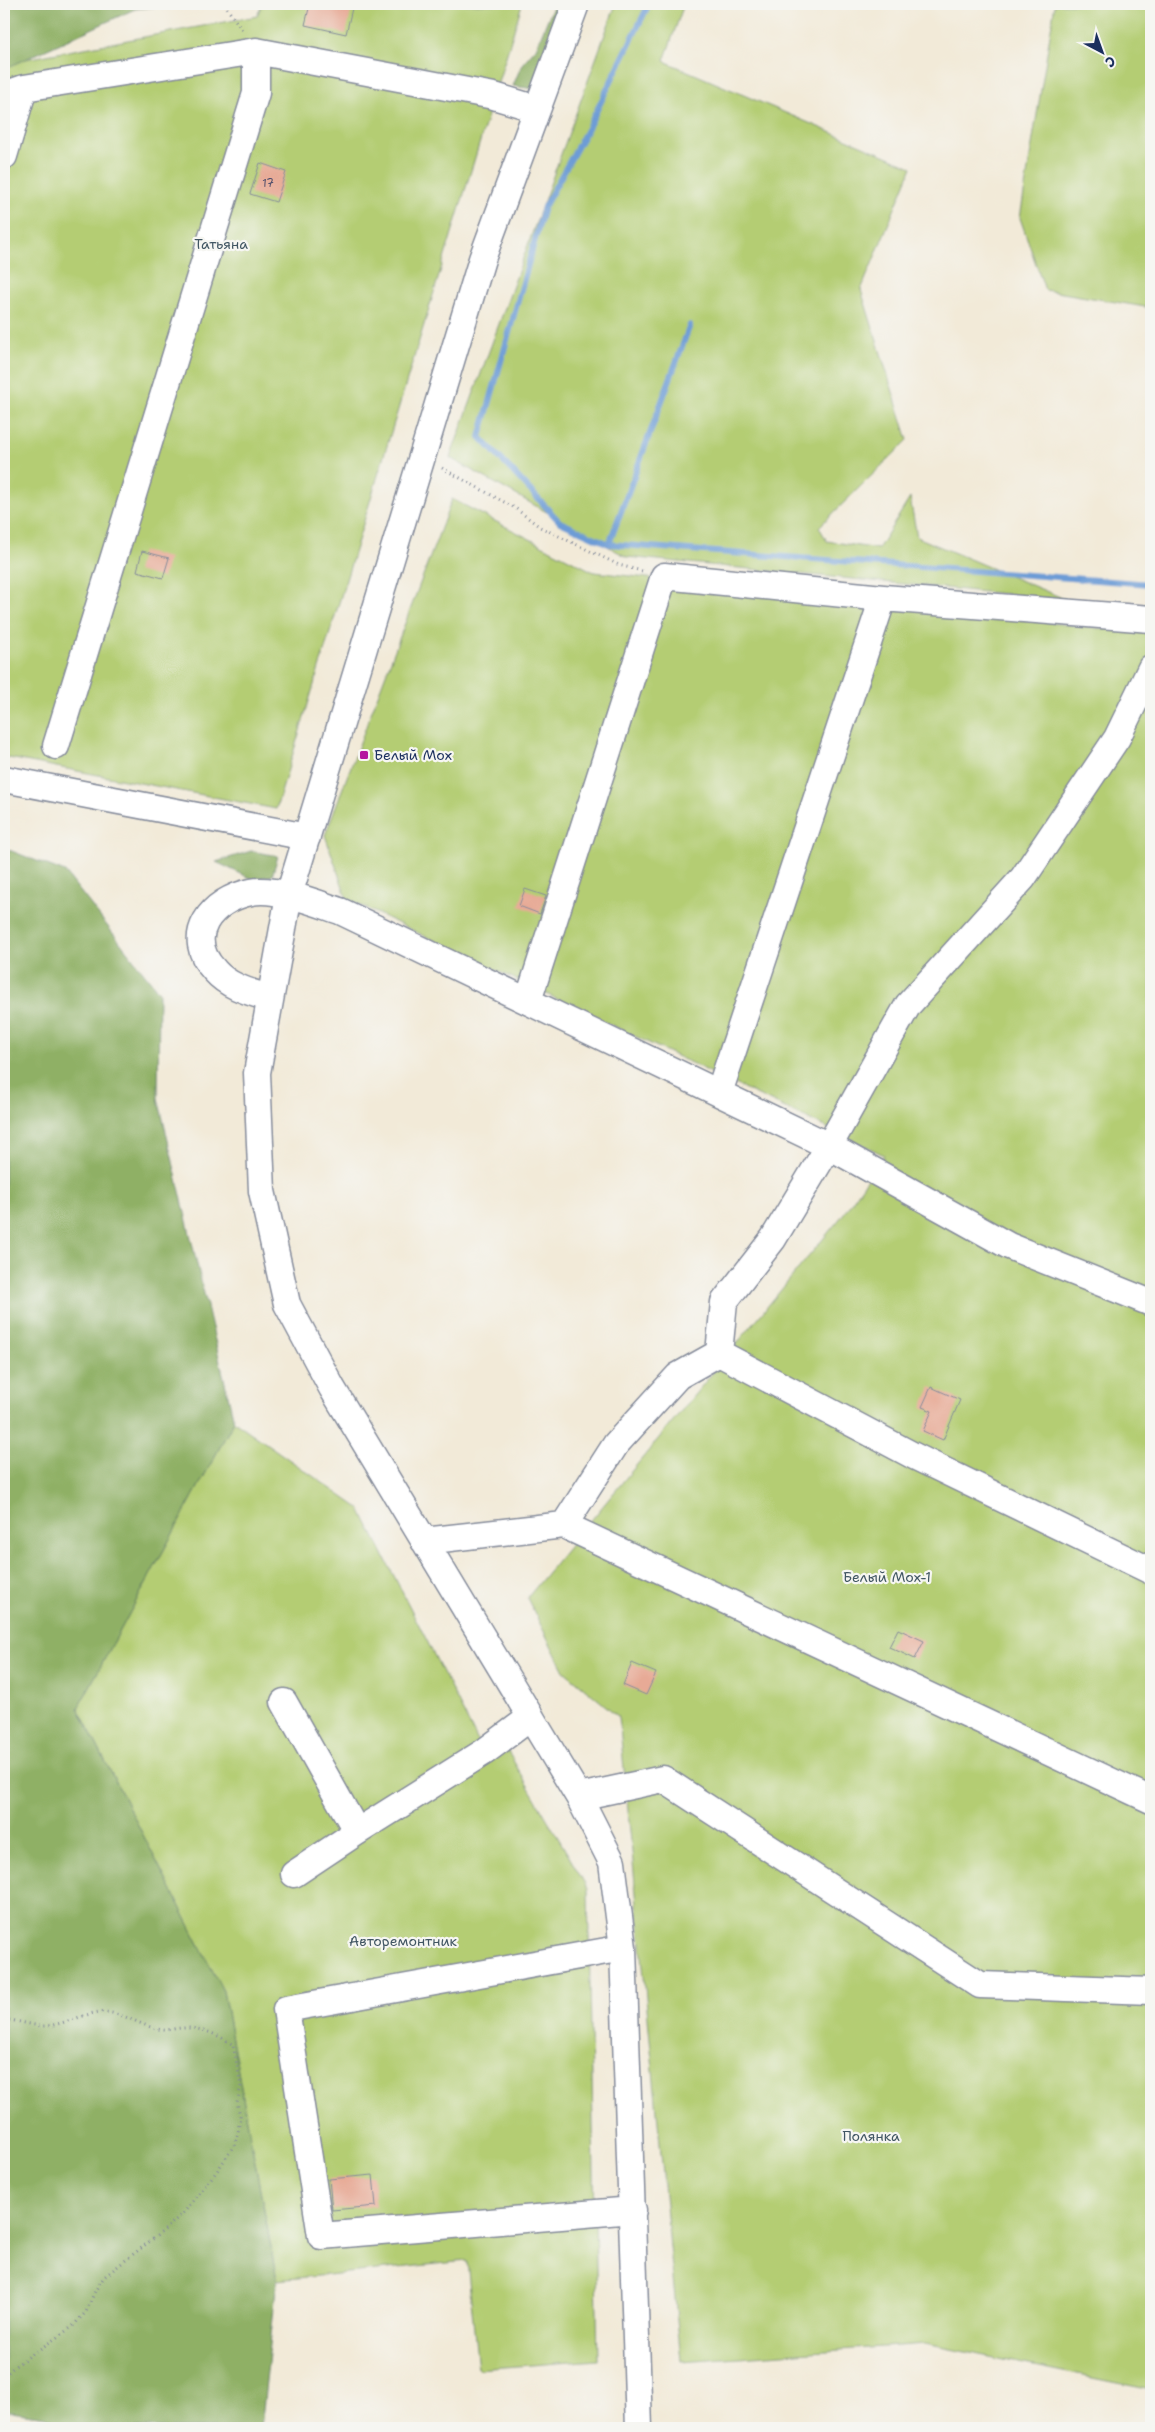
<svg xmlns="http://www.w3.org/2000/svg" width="1155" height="2432" font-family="'Shantell Sans',sans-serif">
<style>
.green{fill:#b4cd73;stroke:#687e68}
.forest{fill:#8fb065;stroke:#557062}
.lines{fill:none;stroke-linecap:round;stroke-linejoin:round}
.stream{stroke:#6d9cd6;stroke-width:6}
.building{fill:#e7aa96}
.minor-casing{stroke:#868c9b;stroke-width:29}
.path{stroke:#868c9b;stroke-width:3;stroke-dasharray:1 4;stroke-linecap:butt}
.minor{stroke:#fff;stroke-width:26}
.poi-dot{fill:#b5179e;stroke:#f6f6f2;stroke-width:2}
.labels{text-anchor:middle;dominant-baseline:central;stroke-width:4.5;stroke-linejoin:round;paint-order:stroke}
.number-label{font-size:11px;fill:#4e4e6c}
.park-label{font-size:14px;fill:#415663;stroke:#f6f6f2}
.poi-label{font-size:14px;fill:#1b2f5e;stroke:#f6f6f2;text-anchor:start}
</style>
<rect width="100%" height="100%" fill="#f6f6f2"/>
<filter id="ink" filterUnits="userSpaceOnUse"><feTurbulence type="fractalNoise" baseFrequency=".02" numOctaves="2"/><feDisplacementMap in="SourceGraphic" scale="10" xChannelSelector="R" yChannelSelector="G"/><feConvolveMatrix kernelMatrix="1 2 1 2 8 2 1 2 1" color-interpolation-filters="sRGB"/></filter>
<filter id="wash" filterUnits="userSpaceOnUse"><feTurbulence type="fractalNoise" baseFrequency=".0096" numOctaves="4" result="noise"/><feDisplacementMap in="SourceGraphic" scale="20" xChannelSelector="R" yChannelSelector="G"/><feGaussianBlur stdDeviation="1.12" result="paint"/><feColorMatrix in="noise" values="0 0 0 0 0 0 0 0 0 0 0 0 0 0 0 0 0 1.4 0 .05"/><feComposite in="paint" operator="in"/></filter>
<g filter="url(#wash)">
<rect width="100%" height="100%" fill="#f2ead8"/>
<path class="green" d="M 262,4 L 522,4 L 276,809 L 4,757 L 4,63 L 257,16 Z
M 616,4 L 684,4 L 664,61 L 912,167 L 861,290 L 908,440 L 819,527 L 827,541 L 878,549 L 910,498 L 917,537 L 1067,600 L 627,557 L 450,458 Z
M 1055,4 L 1151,4 L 1151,308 L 1045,290 L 1020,218 Z
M 452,499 L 594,572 L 1151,634 L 1151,2390 L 926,2344 L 681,2361 L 619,1717 L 564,1671 L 527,1598 L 842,1216 L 884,1155 L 347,899 L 325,835 Z
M 234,1421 L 360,1509 L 487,1759 L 507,1750 L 588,1889 L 598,2360 L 478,2369 L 467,2261 L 277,2280 L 223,1991 L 78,1708 Z
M 1132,2424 L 1151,2428 L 1061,2428 Z"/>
<path class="forest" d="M 4,4 L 185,4 L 135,9 L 4,69 Z
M 554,4 L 566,4 L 535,89 L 513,86 L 522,64 L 536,48 Z
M 4,848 L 65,872 L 159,992 L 158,1098 L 234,1421 L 78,1708 L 223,1991 L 277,2280 L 261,2428 L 67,2428 L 46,2417 L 4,2411 Z
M 251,851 L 278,856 L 272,876 L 252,879 L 216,862 Z"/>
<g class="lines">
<path class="stream" d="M 649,4 L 589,126 L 544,207 L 480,437 L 560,522 L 609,544 L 1151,584
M 609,544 L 690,325"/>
</g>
<g id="blocks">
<path class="building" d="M 310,4 L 353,4 L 346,34 L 305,25 Z
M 260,163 L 286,172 L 276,202 L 250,194 Z
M 142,551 L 169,558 L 163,578 L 137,571 Z
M 525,889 L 546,896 L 540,914 L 519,906 Z
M 931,1387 L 960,1400 L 943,1440 L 923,1431 L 932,1411 L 922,1407 Z
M 898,1629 L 924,1641 L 915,1659 L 889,1647 Z
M 632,1663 L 656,1673 L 646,1695 L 623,1685 Z
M 373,2175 L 376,2206 L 332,2210 L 329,2179 Z"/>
</g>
</g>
<g filter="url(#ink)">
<use href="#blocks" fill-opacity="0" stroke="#868c9b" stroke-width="1"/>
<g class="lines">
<g class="minor-casing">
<path id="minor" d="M 576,4 L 482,259 L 289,895 L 257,1073 L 262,1191 L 287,1304 L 332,1388 L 579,1797 L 612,1862 L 623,1948 L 639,2428
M 4,95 L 24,88 L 256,51 L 494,96 L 537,109
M 4,156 L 24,88
M 56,746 L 256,93 L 256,51
M 4,779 L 307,837
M 269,998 C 250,992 229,987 215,971 C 182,936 211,900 251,892 C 276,887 316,903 340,911 L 829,1146 L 1009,1246 L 1151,1303
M 528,1001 L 664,576 L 883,598 L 1151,619
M 719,1093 L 883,598
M 719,1353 L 914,1456 L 1151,1571
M 564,1525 L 616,1444 L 678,1376 L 719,1353 L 724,1302 L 773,1239 L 829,1146 L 908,1005 L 1023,878 L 1117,738 L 1151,668
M 424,1541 L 564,1525 L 1151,1800
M 284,1702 L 357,1832 L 484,1752 L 531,1717
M 579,1797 L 663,1779 L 980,1985 L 1151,1991
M 294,1874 L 357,1832
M 623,1948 L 286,2009 L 321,2236 L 633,2210"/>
</g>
<path class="path" d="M 224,4 L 242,30
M 442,468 L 515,508 L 540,527 L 619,565 L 642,571
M 4,2020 C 18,2020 29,2025 42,2026 C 60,2027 91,2010 105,2012 C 127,2014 144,2028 164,2030 C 170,2030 177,2028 183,2028 C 201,2027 219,2035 233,2045 L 241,2086 L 237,2102 L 240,2116 L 238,2133 L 234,2146 L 217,2171 L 185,2211 L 167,2228 L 104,2277 L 95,2291 L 86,2312 L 72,2327 L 15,2366 L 4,2376"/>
<use href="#minor" class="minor"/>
</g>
</g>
<rect class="poi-dot" x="359" y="750" width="10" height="10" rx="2.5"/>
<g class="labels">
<g class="number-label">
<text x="268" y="183">17</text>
</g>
<g class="park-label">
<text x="221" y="244">Татьяна</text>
<text x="887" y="1577">Белый Мох-1</text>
<text x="403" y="1941">Авторемонтник</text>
<text x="871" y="2136">Полянка</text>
</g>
<g class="poi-label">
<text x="374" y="755">Белый Мох</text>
</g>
</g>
<rect width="1155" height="2432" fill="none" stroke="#f6f6f2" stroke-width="20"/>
<g transform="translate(1102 52) rotate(139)" stroke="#f6f6f2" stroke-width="4" paint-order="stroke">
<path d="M0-4L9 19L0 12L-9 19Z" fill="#1b2f5e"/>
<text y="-8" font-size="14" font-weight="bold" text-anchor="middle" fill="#1b2f5e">С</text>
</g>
</svg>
